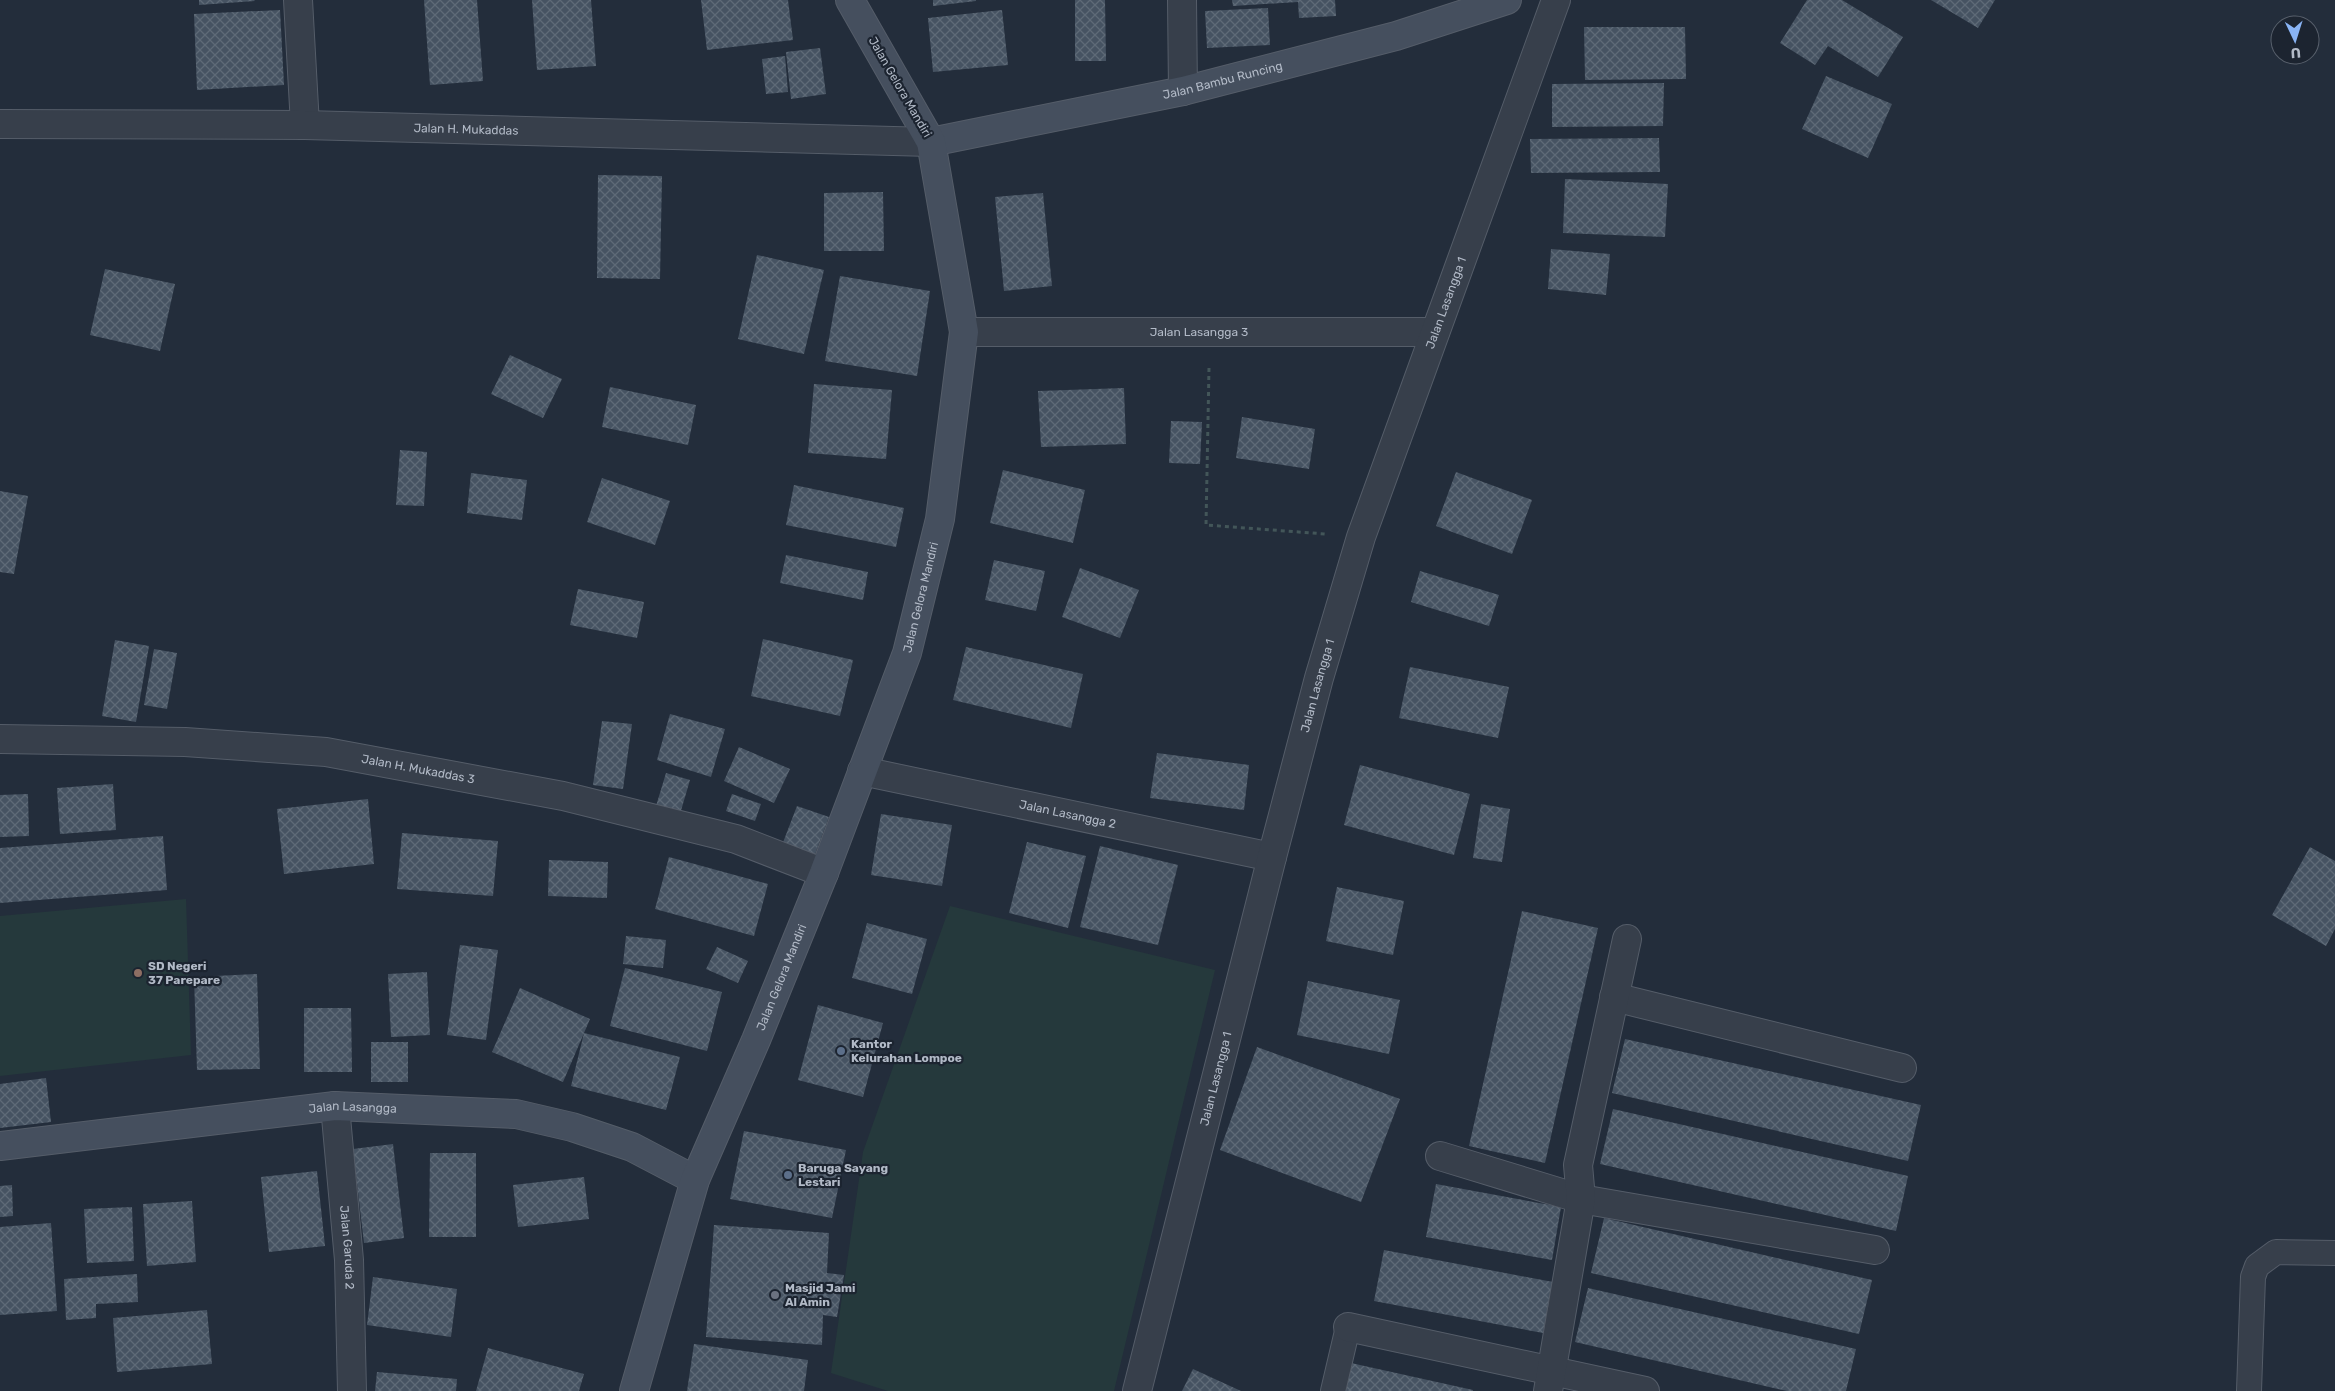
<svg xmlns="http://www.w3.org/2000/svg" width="2335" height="1391" font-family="Rubik,sans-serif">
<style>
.green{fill:#25393c}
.building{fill:url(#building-cross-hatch)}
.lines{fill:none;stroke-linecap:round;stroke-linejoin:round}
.lane-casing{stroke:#555d69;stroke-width:26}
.street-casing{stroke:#555d69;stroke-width:30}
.secondary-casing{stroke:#555d69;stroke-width:30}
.path{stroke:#435659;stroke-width:3;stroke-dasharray:4 4;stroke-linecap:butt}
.lane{stroke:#373f4b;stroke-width:24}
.street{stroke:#373f4b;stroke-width:28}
.secondary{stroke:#454f5e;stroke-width:28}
.education-dot{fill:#8d6e63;stroke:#1c2430;stroke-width:2}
.service-dot{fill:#5c6f8a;stroke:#1c2430;stroke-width:2}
.worship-dot{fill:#6b7280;stroke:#1c2430;stroke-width:2}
.labels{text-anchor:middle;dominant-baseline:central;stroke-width:4.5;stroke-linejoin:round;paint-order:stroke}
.street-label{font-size:12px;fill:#b2bac7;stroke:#1c2430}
.poi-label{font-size:12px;font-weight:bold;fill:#b2bac7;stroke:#1c2430;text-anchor:start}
</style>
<defs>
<pattern id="building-cross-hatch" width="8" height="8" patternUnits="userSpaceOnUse" patternTransform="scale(1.25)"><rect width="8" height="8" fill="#465362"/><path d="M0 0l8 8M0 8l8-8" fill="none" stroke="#5e6a77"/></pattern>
</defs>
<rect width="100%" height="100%" fill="#232d3b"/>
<path class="green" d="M 186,899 L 191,1055 L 0,1076 L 0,916 Z
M 950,906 L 1215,970 L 1114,1391 L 888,1391 L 831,1373 L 863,1152 Z"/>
<path class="building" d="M 199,0 L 254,0 L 255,1 L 199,5 Z
M 424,0 L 477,0 L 483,81 L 430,85 Z
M 532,0 L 591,0 L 596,66 L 537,70 Z
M 701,0 L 788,0 L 793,40 L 707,50 Z
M 933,0 L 976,0 L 976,1 L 933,6 Z
M 1075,0 L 1105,0 L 1106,61 L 1075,61 Z
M 1232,0 L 1335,0 L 1336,16 L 1299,18 L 1298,2 L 1233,6 Z
M 1807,0 L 1842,0 L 1903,37 L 1878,77 L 1828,46 L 1815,65 L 1780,43 Z
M 1931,0 L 1995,0 L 1978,28 Z
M 1268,8 L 1270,45 L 1207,48 L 1205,11 Z
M 280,10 L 284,85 L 197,90 L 194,14 Z
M 1002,10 L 1008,65 L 933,72 L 928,18 Z
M 1584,27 L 1685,27 L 1686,79 L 1585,80 Z
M 820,48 L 826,94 L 791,99 L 786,52 Z
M 785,56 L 788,92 L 766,94 L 762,59 Z
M 1826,76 L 1892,104 L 1868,158 L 1802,129 Z
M 1664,83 L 1663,126 L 1552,127 L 1552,84 Z
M 1659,138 L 1660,172 L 1531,173 L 1530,139 Z
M 598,175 L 662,176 L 660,279 L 597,278 Z
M 1565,179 L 1668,184 L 1665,237 L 1563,233 Z
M 883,192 L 884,251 L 824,251 L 824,193 Z
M 1043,193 L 1052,286 L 1004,291 L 995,197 Z
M 1551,249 L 1610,254 L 1606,295 L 1548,289 Z
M 757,255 L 824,270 L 804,354 L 738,339 Z
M 105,269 L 175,284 L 160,351 L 90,335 Z
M 840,276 L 930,291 L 917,376 L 825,361 Z
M 510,355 L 562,379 L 543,418 L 491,394 Z
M 814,384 L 892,390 L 886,459 L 808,453 Z
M 610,387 L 696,405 L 688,445 L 602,427 Z
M 1124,388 L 1126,444 L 1041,447 L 1038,391 Z
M 1242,417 L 1315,429 L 1309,469 L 1236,458 Z
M 1171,421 L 1202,422 L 1200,464 L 1169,463 Z
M 400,450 L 427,452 L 424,506 L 396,505 Z
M 1003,470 L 1085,490 L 1073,543 L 990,523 Z
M 1456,472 L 1532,500 L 1512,554 L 1436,526 Z
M 471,473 L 527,480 L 522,520 L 467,513 Z
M 602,478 L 670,501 L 655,545 L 587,522 Z
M 794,485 L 904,508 L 896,547 L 786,525 Z
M 0,491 L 28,496 L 14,574 L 0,572 Z
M 786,555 L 868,572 L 863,600 L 780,583 Z
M 994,560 L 1045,571 L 1036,611 L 985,600 Z
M 1080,568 L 1139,590 L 1120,638 L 1062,617 Z
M 1420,571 L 1499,595 L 1489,626 L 1411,602 Z
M 578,589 L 644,602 L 637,638 L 570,625 Z
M 763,639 L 853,660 L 840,716 L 751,696 Z
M 115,640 L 149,646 L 136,722 L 102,716 Z
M 966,647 L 1083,674 L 1071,728 L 953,700 Z
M 154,649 L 177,653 L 167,709 L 144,705 Z
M 1410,667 L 1509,687 L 1498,738 L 1399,718 Z
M 670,714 L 725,729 L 711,777 L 657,760 Z
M 602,721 L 632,724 L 623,789 L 593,785 Z
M 739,747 L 790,769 L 774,803 L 724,781 Z
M 1157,753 L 1249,765 L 1244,810 L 1150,798 Z
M 1360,765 L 1470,794 L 1454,855 L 1344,825 Z
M 666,773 L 690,780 L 680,814 L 656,806 Z
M 113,784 L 116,830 L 60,834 L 57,788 Z
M 28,794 L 29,836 L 0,837 L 0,795 Z
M 732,794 L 761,804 L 755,821 L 726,811 Z
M 368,799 L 374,864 L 284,874 L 277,809 Z
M 1481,804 L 1510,809 L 1502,862 L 1473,858 Z
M 797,806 L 829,817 L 814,857 L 782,845 Z
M 881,814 L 952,825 L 942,886 L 871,875 Z
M 402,833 L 498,841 L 493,896 L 397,889 Z
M 163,836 L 167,890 L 0,903 L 0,848 Z
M 1027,842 L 1086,856 L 1068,928 L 1009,913 Z
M 1100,846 L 1178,865 L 1158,945 L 1080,927 Z
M 2310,847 L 2335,861 L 2335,929 L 2326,946 L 2272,915 Z
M 669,857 L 768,884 L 754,936 L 655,909 Z
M 549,860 L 608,862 L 607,898 L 548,896 Z
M 1337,887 L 1404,901 L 1393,955 L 1326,941 Z
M 1522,911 L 1598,928 L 1545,1163 L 1469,1146 Z
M 867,923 L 927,939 L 912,994 L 852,978 Z
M 626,936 L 666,940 L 663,968 L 623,964 Z
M 460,945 L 498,950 L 486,1040 L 447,1035 Z
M 717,947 L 748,961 L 738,983 L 706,969 Z
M 625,968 L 722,992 L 707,1051 L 610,1026 Z
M 427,972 L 430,1035 L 391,1037 L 388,974 Z
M 257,974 L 260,1069 L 197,1070 L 194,977 Z
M 1308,981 L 1400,1000 L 1389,1054 L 1297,1035 Z
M 520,988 L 590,1019 L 584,1033 L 680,1057 L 666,1110 L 571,1086 L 584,1033 L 563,1082 L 492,1052 Z
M 818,1005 L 883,1023 L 863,1097 L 798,1080 Z
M 304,1008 L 351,1008 L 352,1072 L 304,1072 Z
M 1625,1039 L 1921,1105 L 1908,1161 L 1612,1093 Z
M 371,1042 L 408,1042 L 408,1082 L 371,1082 Z
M 1257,1047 L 1400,1099 L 1361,1202 L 1220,1150 Z
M 46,1078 L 51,1122 L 0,1128 L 0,1084 Z
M 1613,1109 L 1908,1176 L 1896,1231 L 1600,1164 Z
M 744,1131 L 846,1150 L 832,1218 L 730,1199 Z
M 393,1144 L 404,1238 L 364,1243 L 353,1149 Z
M 430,1153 L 476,1153 L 476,1237 L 429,1237 Z
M 317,1171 L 325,1246 L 269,1252 L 261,1177 Z
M 584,1177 L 589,1219 L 518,1227 L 513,1185 Z
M 1436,1184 L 1561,1207 L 1552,1260 L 1426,1237 Z
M 12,1185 L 13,1216 L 0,1217 L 0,1186 Z
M 192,1201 L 196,1262 L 147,1266 L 143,1204 Z
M 132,1207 L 134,1261 L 87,1263 L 84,1209 Z
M 1604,1218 L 1872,1280 L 1859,1334 L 1591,1273 Z
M 51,1223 L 57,1311 L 0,1315 L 0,1227 Z
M 714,1225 L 829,1233 L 827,1273 L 844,1275 L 837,1317 L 823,1315 L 822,1345 L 706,1337 Z
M 1384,1250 L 1553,1282 L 1543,1333 L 1374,1301 Z
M 137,1274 L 138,1302 L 96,1304 L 96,1318 L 66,1320 L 64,1279 Z
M 373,1277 L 457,1289 L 451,1337 L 367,1325 Z
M 1588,1288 L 1856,1349 L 1846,1391 L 1787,1391 L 1575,1342 Z
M 207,1310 L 212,1364 L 117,1372 L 113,1318 Z
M 694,1344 L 808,1360 L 804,1391 L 687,1391 Z
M 488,1348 L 584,1374 L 579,1391 L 476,1391 Z
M 1351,1363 L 1473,1390 L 1473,1391 L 1344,1391 Z
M 1193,1369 L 1241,1391 L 1182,1391 Z
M 377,1372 L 457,1379 L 456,1391 L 375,1391 Z"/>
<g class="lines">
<g class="lane-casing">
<path id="lane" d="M 1333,1391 L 1348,1327
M 2249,1391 L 2253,1277 L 2257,1266 L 2276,1252 L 2335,1253"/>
</g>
<g class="street-casing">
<g id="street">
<path d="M 298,0 L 305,125"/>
<path d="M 1182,0 L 1183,91"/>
<path id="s1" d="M 0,124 L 305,125 L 931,142"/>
<path id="s2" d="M 964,332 L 1435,332"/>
<path id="s3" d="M 0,739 L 185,742 L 326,752 L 563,796 L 736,839 L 824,873"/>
<path id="s4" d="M 862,771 L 1272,857"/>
<path d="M 1614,997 L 1902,1068"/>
<path id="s5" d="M 335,1106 L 349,1260 L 352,1391"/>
<path d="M 1440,1156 L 1581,1199 L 1875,1250"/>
<path d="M 1348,1327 L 1645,1391"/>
<path id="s6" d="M 1137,1391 L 1272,857 L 1319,678 L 1361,537 L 1556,0"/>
<path d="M 1548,1391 L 1581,1199 L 1578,1165 L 1627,939"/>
</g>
</g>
<g class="secondary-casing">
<g id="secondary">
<path id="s7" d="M 931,142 L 1183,91 L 1396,36 L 1507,0"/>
<path id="s8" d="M 0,1146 L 335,1106 L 516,1114 L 572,1127 L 632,1147 L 695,1180"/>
<path id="s9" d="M 634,1391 L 695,1180 L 756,1040 L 824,873 L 907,653 L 940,519 L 964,332 L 931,142 L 850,0"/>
</g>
</g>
<path class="path" d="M 1209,368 L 1206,525 L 1325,534"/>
<use href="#lane" class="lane"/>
<use href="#street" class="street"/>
<use href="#secondary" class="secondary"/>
</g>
<circle class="education-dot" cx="138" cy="973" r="5"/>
<g class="service-dot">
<circle cx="841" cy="1051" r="5"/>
<circle cx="788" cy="1175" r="5"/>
</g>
<circle class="worship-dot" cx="775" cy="1295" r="5"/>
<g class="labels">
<g class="street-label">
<text stroke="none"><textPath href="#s7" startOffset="298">Jalan Bambu Runcing</textPath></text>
<text transform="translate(900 87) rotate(60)">Jalan Gelora Mandiri</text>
<text stroke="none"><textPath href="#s1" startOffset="466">Jalan H. Mukaddas</textPath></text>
<text stroke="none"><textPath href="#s6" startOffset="1132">Jalan Lasangga 1</textPath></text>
<text stroke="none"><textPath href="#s2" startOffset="235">Jalan Lasangga 3</textPath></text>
<text stroke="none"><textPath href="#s9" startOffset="845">Jalan Gelora Mandiri</textPath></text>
<text stroke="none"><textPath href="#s6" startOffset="728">Jalan Lasangga 1</textPath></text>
<text stroke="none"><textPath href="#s3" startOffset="420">Jalan H. Mukaddas 3</textPath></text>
<text stroke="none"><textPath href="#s4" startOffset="210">Jalan Lasangga 2</textPath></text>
<text stroke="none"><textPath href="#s9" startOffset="440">Jalan Gelora Mandiri</textPath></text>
<text stroke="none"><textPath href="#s6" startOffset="322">Jalan Lasangga 1</textPath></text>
<text stroke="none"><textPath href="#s8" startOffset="355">Jalan Lasangga</textPath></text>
<text stroke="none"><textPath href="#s5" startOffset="142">Jalan Garuda 2</textPath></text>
</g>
<g class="poi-label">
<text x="148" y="966">SD Negeri<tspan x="148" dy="14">37 Parepare</tspan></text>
<text x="851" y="1044">Kantor<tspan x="851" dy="14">Kelurahan Lompoe</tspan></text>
<text x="798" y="1168">Baruga Sayang<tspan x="798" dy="14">Lestari</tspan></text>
<text x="785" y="1288">Masjid Jami<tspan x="785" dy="14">Al Amin</tspan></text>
</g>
</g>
<g transform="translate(2295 40) rotate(176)"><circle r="24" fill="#1c2430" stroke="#58606c"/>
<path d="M0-4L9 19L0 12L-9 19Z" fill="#89b4f5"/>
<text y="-8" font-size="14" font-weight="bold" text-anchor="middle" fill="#b2bac7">U</text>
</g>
</svg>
